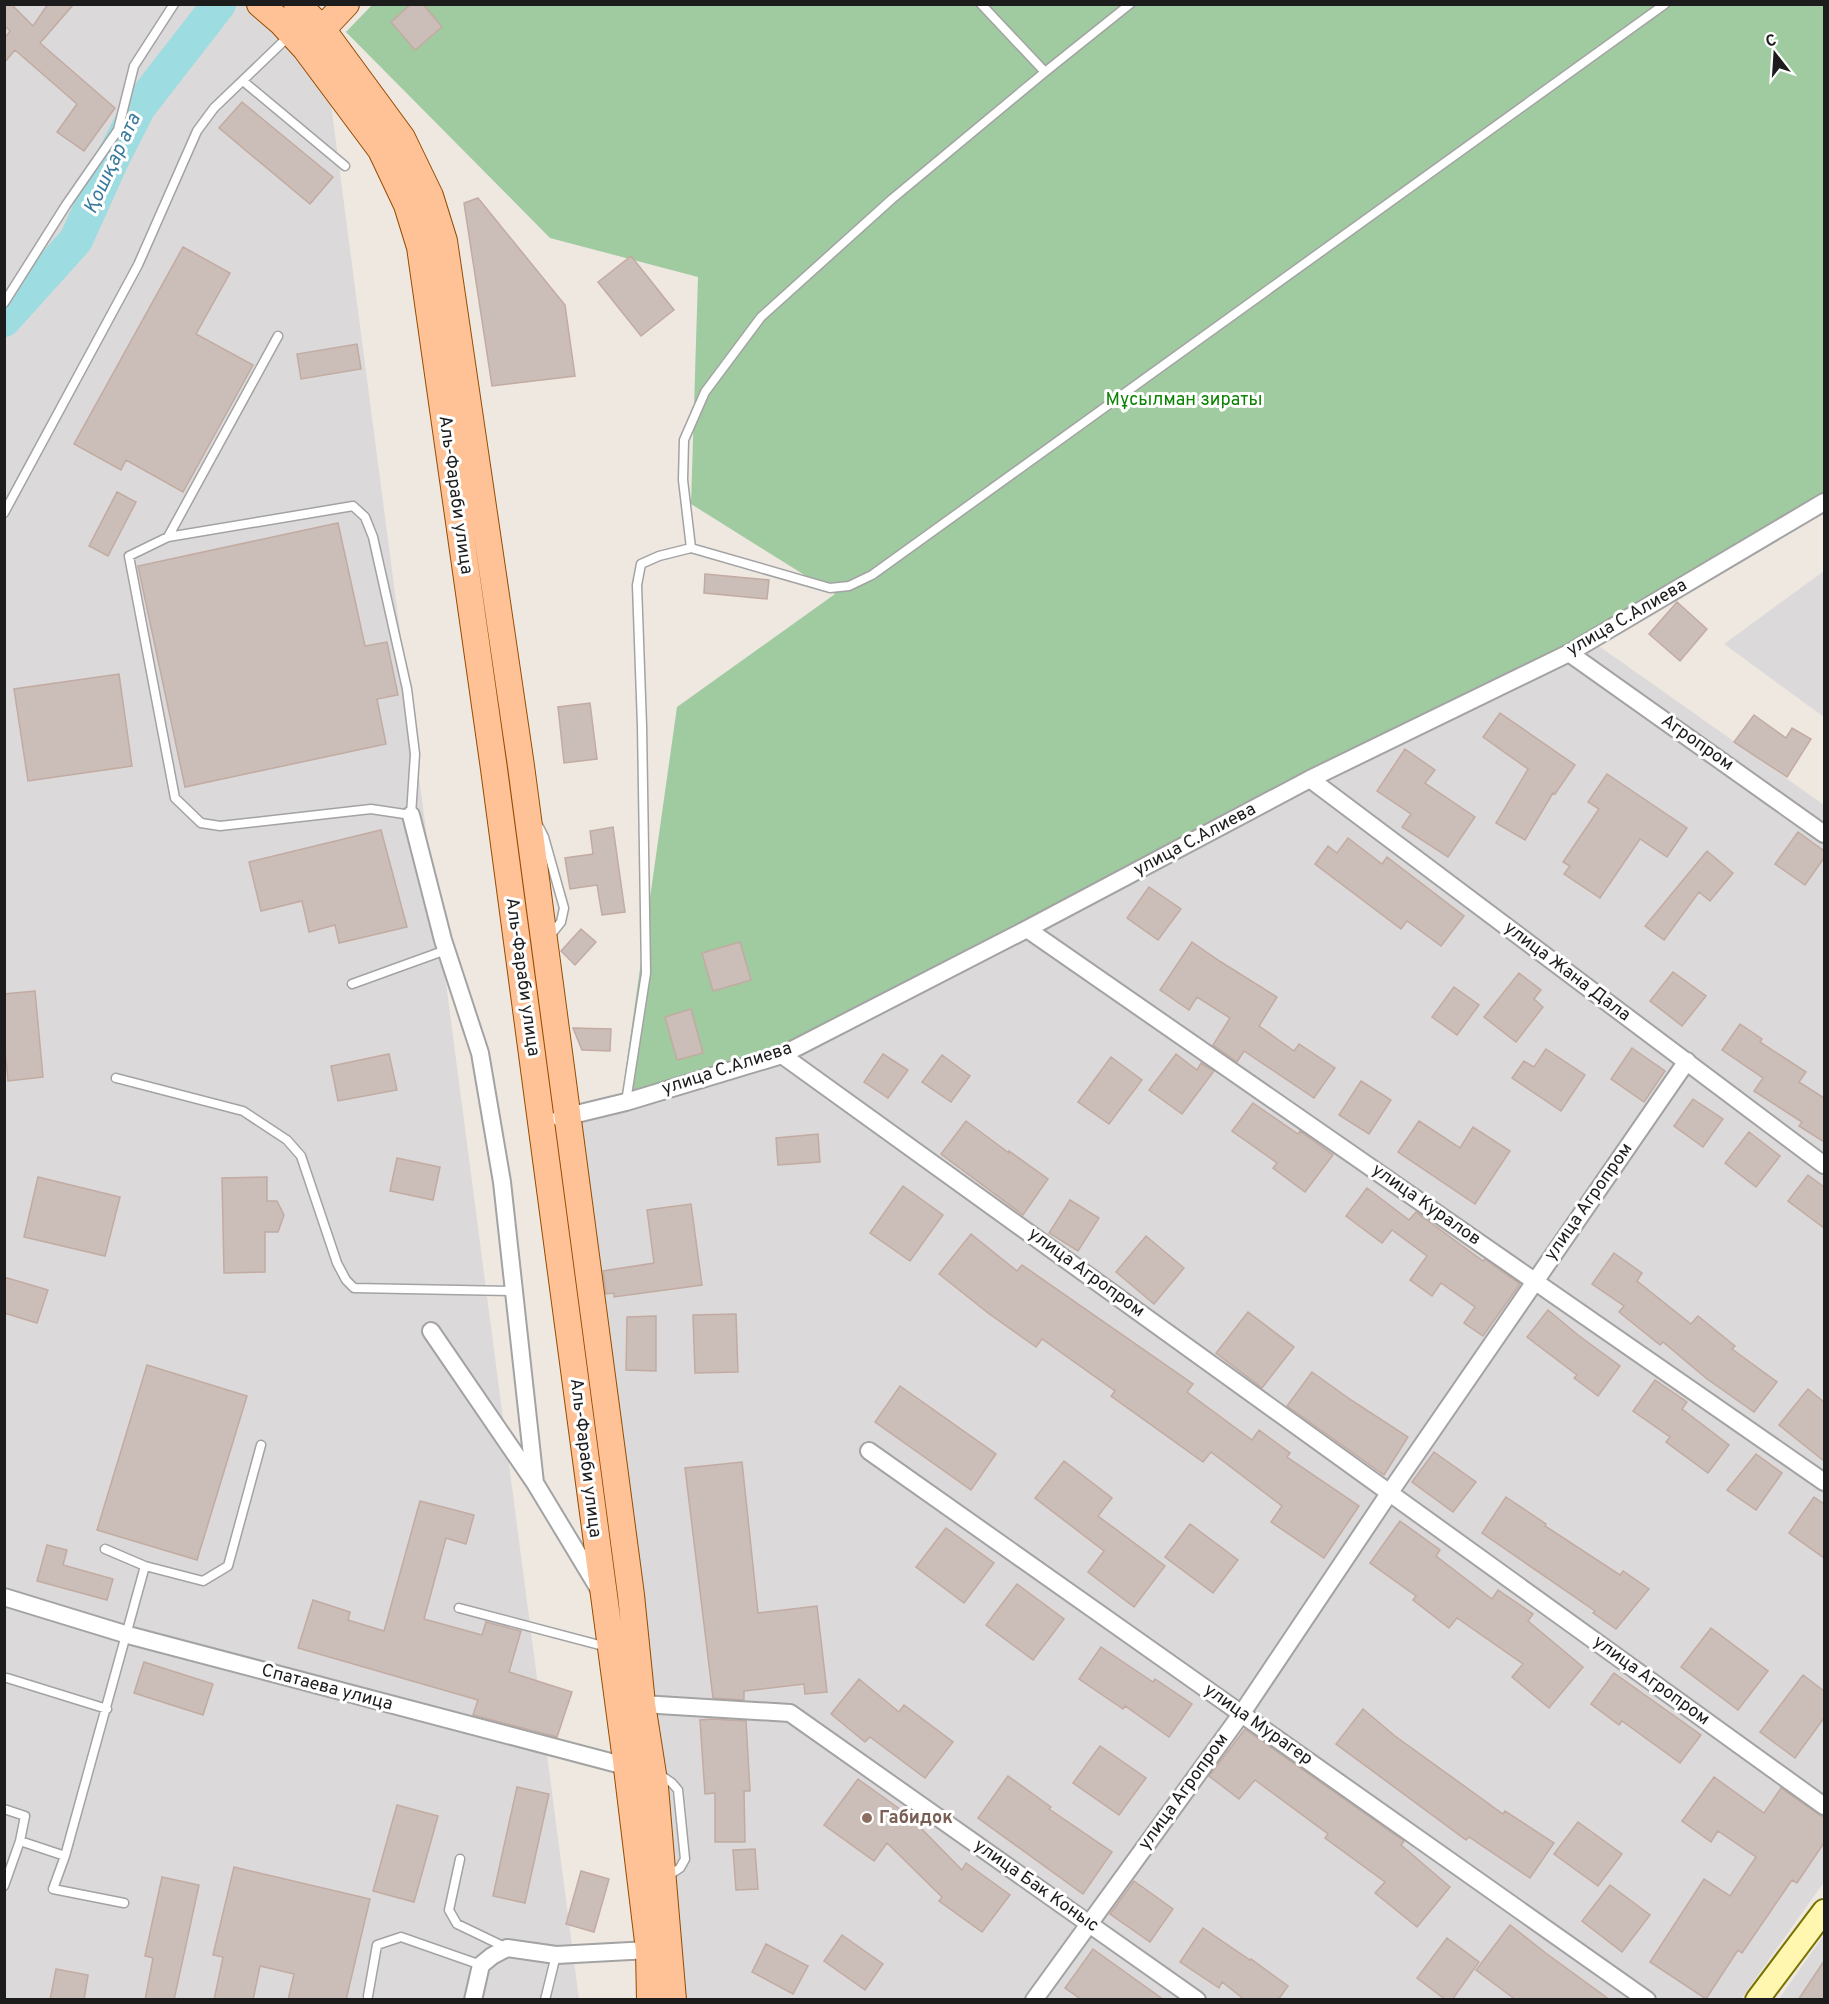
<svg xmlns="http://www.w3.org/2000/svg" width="1829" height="2004" font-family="Overpass,sans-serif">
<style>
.residential{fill:#dbd9d9}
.cemetery{fill:#a0caa0}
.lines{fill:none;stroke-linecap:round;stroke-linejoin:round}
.river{stroke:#9ddce1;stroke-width:34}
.building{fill:#cbbdb7;stroke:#c2aba2;stroke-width:1.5}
.service-casing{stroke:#a3a3a3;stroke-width:11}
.minor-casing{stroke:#a3a3a3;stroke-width:20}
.secondary-casing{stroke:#777100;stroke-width:26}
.primary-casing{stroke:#954c00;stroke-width:28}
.service{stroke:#fff;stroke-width:8}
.minor{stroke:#fff;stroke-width:16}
.secondary{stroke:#fff6af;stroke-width:22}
.primary{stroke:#ffc196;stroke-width:26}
.education-dot{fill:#8d6e63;stroke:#fff;stroke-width:2}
.labels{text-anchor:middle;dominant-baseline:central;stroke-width:6;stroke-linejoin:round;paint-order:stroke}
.park-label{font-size:18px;fill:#0b8302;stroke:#fff}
.street-label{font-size:18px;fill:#1c1c1c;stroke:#fff}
.education-label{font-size:18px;font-weight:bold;fill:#785e54;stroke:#fff;text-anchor:start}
.water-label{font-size:20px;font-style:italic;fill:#3a7a9c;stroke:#fff}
</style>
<rect width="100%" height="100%" fill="#efe8e1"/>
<path class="residential" d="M 5,5 L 318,5 L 579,1999 L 5,2000 Z
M 1824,571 L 1824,717 L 1724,644 Z
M 1579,632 L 1824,805 L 1824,1882 L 1741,1999 L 661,1999 L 647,1783 L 583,1335 L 558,1120 L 826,1019 Z
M 1824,1935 L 1824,1999 L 1779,1999 Z"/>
<path class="cemetery" d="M 373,4 L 1824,5 L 1824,502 L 1569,653 L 782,1055 L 620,1110 L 677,707 L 835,594 L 691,504 L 698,277 L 550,238 L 346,32 Z"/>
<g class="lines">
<path class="river" d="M 4,320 L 76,240 L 112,160 L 139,107 L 219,4"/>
</g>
<path class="building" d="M 4,4 L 11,4 L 33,26 L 48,4 L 74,4 L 40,43 L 115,108 L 84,151 L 57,132 L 77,104 L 15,50 L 4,63 L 4,39 L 10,31 L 4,25 Z
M 411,4 L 423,4 L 442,27 L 415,50 L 391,22 Z
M 242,102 L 333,177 L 310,204 L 219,128 Z
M 478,198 L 565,305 L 575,376 L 492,386 L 464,203 Z
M 183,247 L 230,273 L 196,334 L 253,365 L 183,492 L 126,460 L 121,470 L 74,444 Z
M 631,256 L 674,310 L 641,336 L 598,282 Z
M 357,344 L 361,369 L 301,379 L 297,354 Z
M 117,492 L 136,502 L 108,556 L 89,546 Z
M 338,523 L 365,646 L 387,642 L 398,695 L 377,699 L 386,744 L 185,787 L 138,566 Z
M 705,574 L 769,580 L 767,599 L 704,593 Z
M 1677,602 L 1707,629 L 1680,661 L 1649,634 Z
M 119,674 L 132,766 L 28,781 L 14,689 Z
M 590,703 L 597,759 L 564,763 L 558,707 Z
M 1500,713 L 1575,765 L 1555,794 L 1553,793 L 1525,840 L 1496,823 L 1528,769 L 1483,737 Z
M 1754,715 L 1786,738 L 1792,728 L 1811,739 L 1787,777 L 1734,742 Z
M 1405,749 L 1435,770 L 1425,783 L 1475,817 L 1448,857 L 1402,827 L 1411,814 L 1377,791 Z
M 1607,774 L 1687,828 L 1667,857 L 1640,839 L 1600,898 L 1564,874 L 1570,866 L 1563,862 L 1599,809 L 1588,802 Z
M 613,827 L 625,912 L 602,915 L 597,885 L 570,889 L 565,858 L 593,854 L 590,831 Z
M 381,830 L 407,927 L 339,943 L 335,925 L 309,932 L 302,901 L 261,911 L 249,862 Z
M 1798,832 L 1824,851 L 1824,858 L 1805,885 L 1775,864 Z
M 1348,838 L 1382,864 L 1387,857 L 1464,916 L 1441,946 L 1407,921 L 1401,929 L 1315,864 L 1328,846 L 1337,853 Z
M 1707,851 L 1733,873 L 1710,901 L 1699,892 L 1664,940 L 1645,926 Z
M 1149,887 L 1181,909 L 1158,940 L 1127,918 Z
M 581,929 L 596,942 L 575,965 L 561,951 Z
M 740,942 L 751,980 L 713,991 L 702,953 Z
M 1192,942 L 1221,962 L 1277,997 L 1259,1026 L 1294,1051 L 1299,1044 L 1335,1068 L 1314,1098 L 1244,1051 L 1237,1062 L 1213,1045 L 1230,1018 L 1197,997 L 1189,1010 L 1160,990 Z
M 1673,972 L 1706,996 L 1682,1026 L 1650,1001 Z
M 1519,973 L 1541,990 L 1534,999 L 1543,1007 L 1516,1042 L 1484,1017 Z
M 1454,987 L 1479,1005 L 1457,1035 L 1432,1017 Z
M 35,991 L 43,1077 L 8,1081 L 4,1040 L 4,994 Z
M 691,1009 L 703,1053 L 677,1060 L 665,1017 Z
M 1740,1024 L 1762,1039 L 1760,1042 L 1806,1072 L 1799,1082 L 1824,1098 L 1824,1142 L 1799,1126 L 1802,1122 L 1754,1091 L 1763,1078 L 1722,1050 Z
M 573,1028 L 611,1029 L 610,1051 L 582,1050 Z
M 1632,1048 L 1665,1071 L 1644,1102 L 1611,1079 Z
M 1546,1049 L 1585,1075 L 1561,1111 L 1512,1078 L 1524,1061 L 1534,1067 Z
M 389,1054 L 397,1090 L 338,1101 L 331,1066 Z
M 883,1054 L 908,1070 L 888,1098 L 864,1082 Z
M 1176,1054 L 1197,1070 L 1201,1063 L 1214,1071 L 1182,1114 L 1149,1090 Z
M 942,1055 L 970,1076 L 951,1102 L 922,1082 Z
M 1111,1057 L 1142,1080 L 1109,1124 L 1078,1102 Z
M 1361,1081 L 1391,1100 L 1369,1134 L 1339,1115 Z
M 1693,1099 L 1723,1119 L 1703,1147 L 1674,1126 Z
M 1253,1103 L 1298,1134 L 1300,1131 L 1333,1155 L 1305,1192 L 1273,1168 L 1277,1163 L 1232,1131 Z
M 966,1121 L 1009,1153 L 1009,1151 L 1048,1179 L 1023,1215 L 941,1154 Z
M 1419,1121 L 1460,1148 L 1473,1127 L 1510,1151 L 1475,1204 L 1398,1152 Z
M 1749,1132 L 1780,1156 L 1756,1187 L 1725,1163 Z
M 818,1134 L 820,1162 L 778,1165 L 776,1138 Z
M 397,1158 L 440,1167 L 433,1200 L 390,1191 Z
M 1808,1175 L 1824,1187 L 1824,1228 L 1788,1201 Z
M 38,1177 L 120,1197 L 105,1256 L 24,1237 Z
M 267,1177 L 267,1201 L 277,1201 L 284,1215 L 278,1232 L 265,1232 L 265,1272 L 224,1273 L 222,1178 Z
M 903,1186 L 943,1215 L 910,1261 L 870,1233 Z
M 1367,1188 L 1409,1220 L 1416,1212 L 1483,1261 L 1485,1259 L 1520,1284 L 1483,1336 L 1464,1323 L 1475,1307 L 1441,1283 L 1432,1296 L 1410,1280 L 1427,1256 L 1392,1230 L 1382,1243 L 1346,1216 Z
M 1070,1200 L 1099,1218 L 1078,1251 L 1049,1233 Z
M 691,1204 L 702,1285 L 614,1297 L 614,1293 L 606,1294 L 603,1271 L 654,1263 L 647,1210 Z
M 971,1234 L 1017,1271 L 1022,1265 L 1193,1384 L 1187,1392 L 1252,1440 L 1259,1430 L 1290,1453 L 1287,1457 L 1359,1506 L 1324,1558 L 1271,1522 L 1282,1506 L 1211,1452 L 1203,1462 L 1111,1396 L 1115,1391 L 1042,1339 L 1036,1347 L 988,1313 L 939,1274 Z
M 1146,1236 L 1184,1268 L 1154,1304 L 1116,1272 Z
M 1614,1253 L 1642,1273 L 1637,1281 L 1691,1324 L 1698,1316 L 1735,1346 L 1732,1349 L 1777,1382 L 1754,1412 L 1707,1379 L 1663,1342 L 1660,1345 L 1619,1312 L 1624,1306 L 1592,1284 Z
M 4,1277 L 48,1290 L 37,1323 L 4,1313 Z
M 1548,1310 L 1578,1335 L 1620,1366 L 1598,1396 L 1574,1378 L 1577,1375 L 1527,1337 Z
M 1248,1312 L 1294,1347 L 1262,1388 L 1216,1353 Z
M 736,1314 L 738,1372 L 695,1373 L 693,1315 Z
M 656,1316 L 656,1371 L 626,1370 L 627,1317 Z
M 147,1365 L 247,1396 L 197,1560 L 97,1530 Z
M 1312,1372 L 1351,1400 L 1408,1437 L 1384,1475 L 1287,1406 Z
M 1655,1380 L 1687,1402 L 1682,1409 L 1729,1445 L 1708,1473 L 1666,1442 L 1670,1437 L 1633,1411 Z
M 900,1386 L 996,1454 L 971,1490 L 875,1422 Z
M 1808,1389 L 1824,1402 L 1824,1461 L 1779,1425 Z
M 1434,1452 L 1476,1482 L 1453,1512 L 1412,1482 Z
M 1756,1454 L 1782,1473 L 1756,1510 L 1727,1490 Z
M 1064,1461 L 1112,1498 L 1098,1516 L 1165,1566 L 1134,1607 L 1088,1572 L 1104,1551 L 1035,1498 Z
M 742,1462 L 758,1613 L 817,1606 L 827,1692 L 805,1694 L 804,1684 L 744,1691 L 744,1700 L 713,1698 L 685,1468 Z
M 1506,1497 L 1546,1524 L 1545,1526 L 1620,1575 L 1623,1571 L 1649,1589 L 1616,1629 L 1593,1613 L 1595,1611 L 1482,1533 Z
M 1814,1497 L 1824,1504 L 1824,1558 L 1789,1533 Z
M 420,1501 L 474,1515 L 466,1544 L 446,1538 L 424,1619 L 482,1635 L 486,1622 L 521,1631 L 509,1672 L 572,1692 L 557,1737 L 473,1715 L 478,1700 L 298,1648 L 313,1600 L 350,1612 L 348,1620 L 384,1631 Z
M 1400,1521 L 1440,1550 L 1436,1556 L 1492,1599 L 1498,1590 L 1533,1614 L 1528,1621 L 1583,1667 L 1549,1708 L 1512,1677 L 1523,1664 L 1457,1618 L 1449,1628 L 1413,1600 L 1416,1596 L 1370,1563 Z
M 1190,1524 L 1238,1560 L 1213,1593 L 1165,1557 Z
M 946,1528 L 994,1563 L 964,1603 L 916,1567 Z
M 47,1545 L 67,1550 L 63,1565 L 113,1579 L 107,1600 L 37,1581 Z
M 1017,1584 L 1064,1619 L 1033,1660 L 986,1625 Z
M 1711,1628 L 1768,1671 L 1738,1710 L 1681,1667 Z
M 1101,1647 L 1153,1682 L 1155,1679 L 1192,1704 L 1169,1737 L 1125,1706 L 1123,1709 L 1079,1679 Z
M 144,1662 L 213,1684 L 203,1715 L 134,1693 Z
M 1614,1673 L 1701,1735 L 1680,1763 L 1622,1721 L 1619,1725 L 1591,1704 Z
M 1803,1675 L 1824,1691 L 1824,1718 L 1795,1758 L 1760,1732 Z
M 859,1679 L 899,1712 L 904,1705 L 953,1742 L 925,1778 L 870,1737 L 865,1742 L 831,1714 Z
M 1363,1709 L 1395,1736 L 1503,1814 L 1505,1811 L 1554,1843 L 1530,1878 L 1469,1837 L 1466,1840 L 1336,1744 Z
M 712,1719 L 746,1721 L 750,1791 L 744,1791 L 745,1842 L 715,1842 L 715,1793 L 705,1794 L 700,1720 Z
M 1245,1729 L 1404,1841 L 1401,1845 L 1450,1887 L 1417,1927 L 1375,1893 L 1385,1882 L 1325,1838 L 1328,1834 L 1255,1780 L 1239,1799 L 1209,1776 Z
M 1100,1746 L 1146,1778 L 1119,1815 L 1073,1783 Z
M 1008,1776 L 1051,1807 L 1049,1809 L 1112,1852 L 1083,1894 L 978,1818 Z
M 1714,1777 L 1764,1813 L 1781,1788 L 1824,1818 L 1824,1843 L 1797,1883 L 1792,1880 L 1742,1953 L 1738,1950 L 1706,1999 L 1650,1962 L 1704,1879 L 1730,1896 L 1756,1857 L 1718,1831 L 1711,1842 L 1682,1821 Z
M 858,1779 L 908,1815 L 962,1870 L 966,1863 L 1010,1895 L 982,1932 L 939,1901 L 942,1897 L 887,1843 L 874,1861 L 824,1825 Z
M 517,1787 L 549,1794 L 525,1903 L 493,1896 Z
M 397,1805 L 438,1816 L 414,1902 L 373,1891 Z
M 1578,1822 L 1622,1854 L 1598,1886 L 1554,1854 Z
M 755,1849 L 758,1889 L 736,1890 L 733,1850 Z
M 234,1867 L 370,1899 L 346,2000 L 288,2000 L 294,1974 L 260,1966 L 253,2000 L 214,2000 L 223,1957 L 213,1955 Z
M 581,1871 L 609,1879 L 594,1932 L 566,1924 Z
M 162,1877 L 199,1885 L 174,2000 L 145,2000 L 153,1958 L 145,1956 Z
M 1134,1881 L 1173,1909 L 1150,1942 L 1110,1914 Z
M 1610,1885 L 1650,1915 L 1622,1952 L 1582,1921 Z
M 1510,1925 L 1547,1954 L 1610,2000 L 1516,2000 L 1476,1970 Z
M 1203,1928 L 1250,1960 L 1251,1959 L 1288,1986 L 1278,2000 L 1245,2000 L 1222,1982 L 1219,1988 L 1180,1962 Z
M 842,1935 L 883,1964 L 865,1990 L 824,1961 Z
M 1447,1938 L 1479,1962 L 1452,2000 L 1446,2000 L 1417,1978 Z
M 766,1944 L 808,1966 L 793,1994 L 752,1972 Z
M 1093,1949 L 1164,2000 L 1082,2000 L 1065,1988 Z
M 1824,1961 L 1824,2000 L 1798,2000 Z
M 56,1969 L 88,1975 L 84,2000 L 50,2000 Z"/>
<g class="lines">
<g class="service-casing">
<path id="service" d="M 981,4 L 1045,72
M 243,81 L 345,166
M 4,303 L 66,205 L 118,130 L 134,66 L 174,4
M 353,506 L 365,517 L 373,537 L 407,689 L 415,754 L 411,815 L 371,809 L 220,826 L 201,823 L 175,798 L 129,556 L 168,537 Z
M 4,513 L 138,265 L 197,131 L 214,108 L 289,36
M 168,537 L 278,336
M 691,548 L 683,480 L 684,440 L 705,392 L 761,317 L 892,199 L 1045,72 L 1130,4
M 539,827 L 544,837 L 564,908 L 561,922 L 549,937
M 352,984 L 446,950
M 116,1078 L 243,1111 L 287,1140 L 301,1156 L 337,1263 L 346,1280 L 354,1288 L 514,1291
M 626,1102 L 646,973 L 642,726 L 637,585 L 641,564 L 659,556 L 691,548 L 830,588 L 849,586 L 872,575 L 1665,4
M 105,1549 L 145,1566 L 203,1581 L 228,1566 L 261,1445
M 459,1608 L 607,1647
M 7,1678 L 107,1709
M 659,1774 L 672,1783 L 678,1790 L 685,1859 L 680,1868 L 668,1876
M 4,1809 L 25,1816 L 20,1841 L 4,1886
M 20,1841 L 65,1856
M 460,1859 L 449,1910 L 457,1924 L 507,1948
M 124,1903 L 53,1889 L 65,1856 L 145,1566
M 368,1996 L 377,1945 L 401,1937 L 481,1965
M 545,2000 L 556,1955"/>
</g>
<g class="minor-casing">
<path id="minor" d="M 1569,653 L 1824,834
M 1310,779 L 1824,1165
M 411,815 L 443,940 L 480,1053 L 502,1182 L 535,1483
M 1027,929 L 1824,1482
M 782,1055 L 1824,1806
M 560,1118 L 626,1102 L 782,1055 L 1027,929 L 1310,779 L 1569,653 L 1824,502
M 431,1331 L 535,1483 L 599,1589
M 869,1451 L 1647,2000
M 4,1597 L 128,1635 L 633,1768
M 642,1704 L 790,1713 L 1197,2000
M 473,2000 L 481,1965 L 492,1956 L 507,1948 L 556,1955 L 649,1950
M 1034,2000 L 1242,1713 L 1390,1492 L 1687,1061"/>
</g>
<g class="secondary-casing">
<path id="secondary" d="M 1757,2000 L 1824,1911"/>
</g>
<g class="primary-casing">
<path id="primary" d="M 260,4 L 282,23 L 305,48 L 381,150 L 407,205 L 420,247 L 494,769 L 627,1768 L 649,1950 L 650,2000
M 297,4 L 322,29 L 402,138 L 430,196 L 444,241 L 521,766 L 631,1595 L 642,1704 L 655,1787 L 673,2000
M 311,41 L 346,4"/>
</g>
<use href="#service" class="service"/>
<use href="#minor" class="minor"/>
<use href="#secondary" class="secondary"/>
<use href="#primary" class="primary"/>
</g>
<circle class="education-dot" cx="867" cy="1818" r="6"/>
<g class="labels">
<g class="park-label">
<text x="1184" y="400">Мұсылман зираты</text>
</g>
<g class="street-label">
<text transform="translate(455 495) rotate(82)">Аль-Фараби улица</text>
<text transform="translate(1627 618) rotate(-30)">улица С.Алиева</text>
<text transform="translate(1697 743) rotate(35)">Агропром</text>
<text transform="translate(1195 840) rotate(-28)">улица С.Алиева</text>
<text transform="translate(1567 972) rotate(37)">улица Жана Дала</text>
<text transform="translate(522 977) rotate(82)">Аль-Фараби улица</text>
<text transform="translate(727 1069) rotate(-18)">улица С.Алиева</text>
<text transform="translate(1589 1202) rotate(-55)">улица Агропром</text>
<text transform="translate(1426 1205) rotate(35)">улица Куралов</text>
<text transform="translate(1086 1273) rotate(36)">улица Агропром</text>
<text transform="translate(585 1458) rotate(83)">Аль-Фараби улица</text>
<text transform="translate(1651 1681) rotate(36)">улица Агропром</text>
<text transform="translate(327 1688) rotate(15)">Спатаева улица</text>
<text transform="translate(1258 1725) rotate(35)">улица Мурагер</text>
<text transform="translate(1184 1792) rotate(-54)">улица Агропром</text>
<text transform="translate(1036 1886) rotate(35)">улица Бак Коныс</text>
</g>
<g class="education-label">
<text x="879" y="1818">Габидок</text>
</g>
<g class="water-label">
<text transform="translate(113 164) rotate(-65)">Қошқар ата</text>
</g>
</g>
<rect width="1829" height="2004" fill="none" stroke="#1c1c1c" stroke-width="12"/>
<g transform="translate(1775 54) rotate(343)" stroke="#ffffff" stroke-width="4.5" paint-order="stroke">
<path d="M0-4.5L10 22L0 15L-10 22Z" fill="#1c1c1c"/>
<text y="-9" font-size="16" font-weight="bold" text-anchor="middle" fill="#1c1c1c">С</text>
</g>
</svg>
